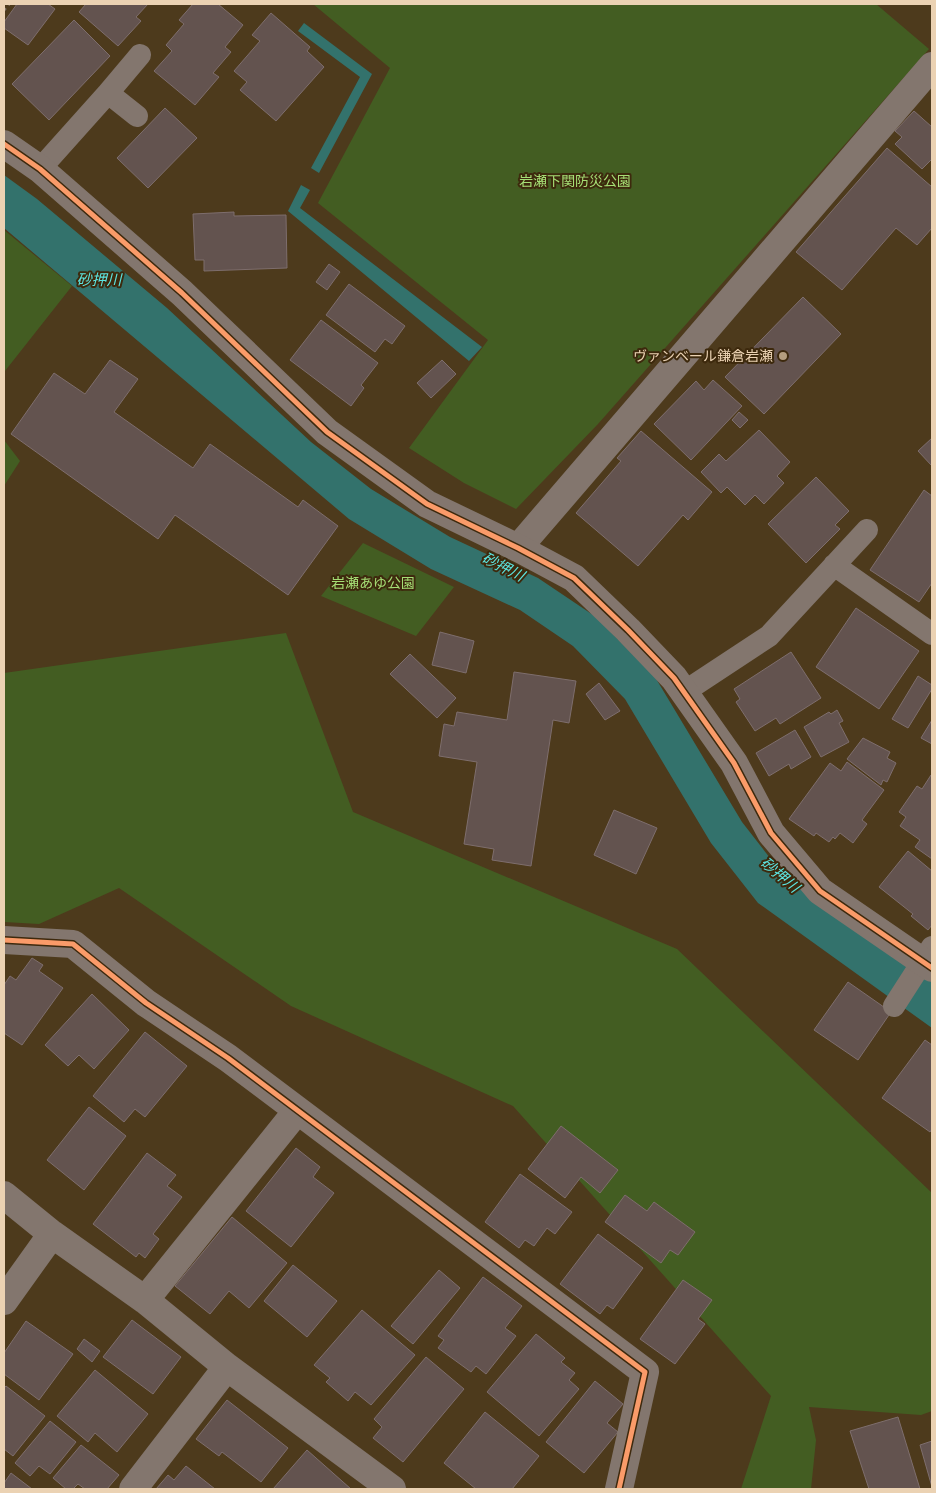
<svg xmlns="http://www.w3.org/2000/svg" width="936" height="1493" font-family="Figtree,'Noto Sans JP',sans-serif">
<style>
.green{fill:#435d22}
.water{fill:#33726c}
.building{fill:#63534f;stroke:#7e6e6d}
.lines{fill:none;stroke-linecap:round;stroke-linejoin:round}
.path{stroke:#85786e;stroke-width:3;stroke-dasharray:2.5 4;stroke-linecap:butt}
.service{stroke:#83766e;stroke-width:22}
.minor{stroke:#83766e;stroke-width:28}
.tertiary{stroke:#83766e;stroke-width:28}
.cycleway-casing{stroke:#3d290d;stroke-width:8}
.cycleway{stroke:#fa9b69;stroke-width:5}
.poi-dot{fill:#b49d7e;stroke:#3d290d;stroke-width:2}
.labels{text-anchor:middle;dominant-baseline:central;stroke-width:4;stroke-linejoin:round;paint-order:stroke}
.park-label{font-size:14px;fill:#a5de75;stroke:#3d290d}
.poi-label{font-size:14px;fill:#ebd2b3;stroke:#3d290d;text-anchor:end}
.water-label{font-size:15px;font-style:italic;fill:#5ce4e0;stroke:#3d290d}
</style>
<rect width="100%" height="100%" fill="#4d3a1c"/>
<path class="green" d="M 313,4 L 876,4 L 929,49 L 598,424 L 516,509 L 464,483 L 409,448 L 488,340 L 318,203 L 390,68 Z
M 4,230 L 72,286 L 5,371 L 4,375 Z
M 4,440 L 20,461 L 4,486 Z
M 363,543 L 454,587 L 416,636 L 321,596 Z
M 286,633 L 353,812 L 677,949 L 932,1193 L 932,1411 L 921,1415 L 809,1407 L 816,1440 L 811,1489 L 741,1489 L 771,1396 L 513,1106 L 291,1006 L 119,888 L 39,924 L 4,922 L 4,673 Z"/>
<path class="water" d="M 304,23 L 372,74 L 319,173 L 311,168 L 360,77 L 298,31 Z
M 4,175 L 37,199 L 167,308 L 311,442 L 371,489 L 450,537 L 538,578 L 596,617 L 655,677 L 742,822 L 784,876 L 932,982 L 932,1028 L 758,903 L 711,843 L 625,699 L 573,646 L 520,610 L 431,569 L 349,519 L 4,228 Z
M 301,185 L 310,190 L 300,208 L 482,347 L 469,361 L 288,211 Z"/>
<path class="building" d="M 17,4 L 48,4 L 55,9 L 28,45 L 4,28 L 4,22 Z
M 86,4 L 148,4 L 136,17 L 141,21 L 118,46 L 79,12 Z
M 193,4 L 218,4 L 243,25 L 225,47 L 231,52 L 213,73 L 219,77 L 195,105 L 154,71 L 172,51 L 166,45 L 184,24 L 179,20 Z
M 271,13 L 310,47 L 307,51 L 324,67 L 276,121 L 240,90 L 247,82 L 234,71 L 260,41 L 252,35 Z
M 74,20 L 110,56 L 49,120 L 12,84 Z
M 165,108 L 197,138 L 148,188 L 117,158 Z
M 914,111 L 932,127 L 932,159 L 922,169 L 895,144 L 902,137 L 895,131 Z
M 887,148 L 932,187 L 932,228 L 917,245 L 896,228 L 842,290 L 796,252 Z
M 234,212 L 234,216 L 286,215 L 287,268 L 204,271 L 204,260 L 195,260 L 193,214 Z
M 329,264 L 340,272 L 327,290 L 316,282 Z
M 349,284 L 405,326 L 392,344 L 385,339 L 375,352 L 326,315 Z
M 803,297 L 841,334 L 764,414 L 725,377 Z
M 321,320 L 378,363 L 361,385 L 364,388 L 351,406 L 290,360 Z
M 110,360 L 138,379 L 114,412 L 193,468 L 210,444 L 298,507 L 303,500 L 338,526 L 288,595 L 175,515 L 158,539 L 11,434 L 54,373 L 85,394 Z
M 442,360 L 456,374 L 431,398 L 417,383 Z
M 713,380 L 742,406 L 691,460 L 654,424 L 696,381 L 704,390 Z
M 739,412 L 748,420 L 740,428 L 732,420 Z
M 759,430 L 790,462 L 777,476 L 784,483 L 764,504 L 755,495 L 745,505 L 727,487 L 721,493 L 701,472 L 719,454 L 726,461 Z
M 641,431 L 712,492 L 688,520 L 683,515 L 638,566 L 576,513 L 621,461 L 617,458 Z
M 932,438 L 932,466 L 918,451 Z
M 816,477 L 849,511 L 835,525 L 840,529 L 806,563 L 768,524 Z
M 924,490 L 932,496 L 932,583 L 919,602 L 870,570 Z
M 856,608 L 919,651 L 879,709 L 816,667 Z
M 440,632 L 474,641 L 466,673 L 432,665 Z
M 791,652 L 821,698 L 780,724 L 776,718 L 755,731 L 736,702 L 740,699 L 734,689 Z
M 410,654 L 456,698 L 437,718 L 390,674 Z
M 514,672 L 576,681 L 569,723 L 553,720 L 531,866 L 492,860 L 494,849 L 464,844 L 477,762 L 439,756 L 444,724 L 454,726 L 457,712 L 507,720 Z
M 918,676 L 932,685 L 932,689 L 908,728 L 892,719 Z
M 599,683 L 620,711 L 605,720 L 586,694 Z
M 837,710 L 843,721 L 839,723 L 849,742 L 821,757 L 804,727 L 829,712 L 831,714 Z
M 932,720 L 932,744 L 921,738 Z
M 795,730 L 811,757 L 791,769 L 789,764 L 769,776 L 756,753 Z
M 863,738 L 890,752 L 887,758 L 896,763 L 887,782 L 883,780 L 881,785 L 847,759 Z
M 847,762 L 884,790 L 862,820 L 867,824 L 853,843 L 840,833 L 835,839 L 833,837 L 829,842 L 816,833 L 814,836 L 789,819 L 830,763 L 841,771 Z
M 931,775 L 932,776 L 932,859 L 915,847 L 920,840 L 900,826 L 906,817 L 899,812 L 917,786 L 922,789 Z
M 614,810 L 657,828 L 636,874 L 594,855 Z
M 908,851 L 932,871 L 932,925 L 928,930 L 911,916 L 913,914 L 879,887 Z
M 32,958 L 43,965 L 39,971 L 63,988 L 22,1045 L 4,1033 L 4,985 L 10,976 L 16,980 Z
M 848,982 L 891,1012 L 858,1060 L 814,1030 Z
M 92,994 L 129,1030 L 94,1069 L 79,1055 L 68,1066 L 45,1045 Z
M 145,1032 L 187,1066 L 145,1117 L 135,1109 L 124,1122 L 93,1096 Z
M 925,1040 L 932,1045 L 932,1129 L 930,1132 L 882,1098 Z
M 89,1107 L 126,1136 L 84,1190 L 47,1160 Z
M 561,1126 L 618,1170 L 600,1193 L 581,1177 L 565,1198 L 528,1169 Z
M 296,1148 L 320,1167 L 313,1177 L 334,1193 L 291,1247 L 246,1211 Z
M 147,1153 L 176,1175 L 167,1186 L 182,1197 L 153,1234 L 159,1239 L 145,1258 L 139,1253 L 136,1257 L 93,1224 Z
M 520,1174 L 572,1212 L 555,1234 L 547,1228 L 534,1246 L 525,1240 L 519,1248 L 485,1222 Z
M 625,1195 L 647,1211 L 654,1202 L 695,1232 L 678,1255 L 670,1250 L 661,1263 L 605,1222 Z
M 232,1217 L 287,1263 L 249,1308 L 229,1291 L 210,1314 L 175,1286 Z
M 598,1234 L 643,1268 L 613,1309 L 607,1305 L 600,1314 L 560,1284 Z
M 293,1265 L 337,1301 L 307,1337 L 264,1301 Z
M 439,1270 L 460,1288 L 413,1344 L 391,1326 Z
M 483,1277 L 522,1306 L 505,1328 L 516,1336 L 486,1374 L 476,1366 L 471,1372 L 438,1348 L 444,1340 L 438,1336 Z
M 683,1280 L 712,1300 L 698,1319 L 705,1324 L 675,1364 L 640,1339 Z
M 362,1310 L 415,1355 L 371,1405 L 355,1392 L 348,1401 L 326,1382 L 330,1378 L 314,1365 Z
M 132,1320 L 181,1357 L 153,1394 L 103,1357 Z
M 26,1321 L 73,1354 L 39,1400 L 4,1374 L 4,1353 Z
M 536,1334 L 565,1358 L 561,1362 L 575,1373 L 569,1380 L 579,1389 L 539,1436 L 487,1392 Z
M 84,1339 L 100,1351 L 92,1362 L 77,1349 Z
M 426,1357 L 464,1389 L 403,1462 L 373,1438 L 382,1427 L 374,1419 Z
M 95,1370 L 148,1414 L 117,1452 L 95,1433 L 88,1442 L 57,1416 Z
M 595,1381 L 623,1404 L 607,1423 L 618,1432 L 584,1473 L 546,1442 Z
M 6,1386 L 45,1416 L 13,1456 L 4,1449 L 4,1388 Z
M 227,1400 L 288,1448 L 261,1482 L 222,1452 L 219,1456 L 196,1439 Z
M 485,1412 L 539,1456 L 512,1489 L 476,1489 L 444,1463 Z
M 898,1417 L 920,1489 L 869,1489 L 850,1431 Z
M 50,1421 L 76,1442 L 50,1474 L 39,1466 L 30,1476 L 15,1463 Z
M 932,1441 L 932,1487 L 920,1445 Z
M 81,1445 L 119,1475 L 107,1489 L 85,1489 L 78,1484 L 73,1489 L 66,1489 L 53,1478 Z
M 307,1450 L 351,1489 L 273,1489 Z
M 186,1466 L 215,1489 L 156,1489 L 168,1475 L 174,1480 Z
M 11,1473 L 32,1489 L 4,1489 L 4,1483 Z"/>
<g class="lines">
<path class="path" d="M 4,10 L 9,4"/>
<path class="service" d="M 108,93 L 137,116
M 40,169 L 108,93 L 140,55
M 834,565 L 932,634
M 684,692 L 769,636 L 867,530
M 894,1006 L 932,947"/>
<path class="minor" d="M 518,548 L 932,66
M 4,940 L 73,944 L 146,1003 L 228,1058 L 645,1372 L 619,1489
M 4,1195 L 52,1234 L 145,1300 L 227,1367 L 392,1489
M 145,1300 L 297,1111
M 4,1301 L 52,1234
M 133,1489 L 227,1367"/>
<path class="tertiary" d="M 4,144 L 40,169 L 182,293 L 327,432 L 427,504 L 518,548 L 574,578 L 628,630 L 674,678 L 734,763 L 771,833 L 820,891 L 932,968"/>
<g class="cycleway-casing">
<path id="cycleway" d="M 4,144 L 40,169 L 182,293 L 327,432 L 427,504 L 518,548 L 574,578 L 628,630 L 674,678 L 734,763 L 771,833 L 820,891 L 932,968
M 4,940 L 73,944 L 146,1003 L 228,1058 L 645,1372 L 619,1489"/>
</g>
<use href="#cycleway" class="cycleway"/>
</g>
<circle class="poi-dot" cx="783" cy="356" r="5"/>
<g class="labels">
<g class="park-label">
<text x="575" y="181">岩瀬下関防災公園</text>
<text x="373" y="583">岩瀬あゆ公園</text>
</g>
<g class="poi-label">
<text x="773" y="356">ヴァンベール鎌倉岩瀬</text>
</g>
<g class="water-label">
<text x="99" y="280">砂押川</text>
<text transform="translate(503 567) rotate(27)">砂押川</text>
<text transform="translate(780 875) rotate(40)">砂押川</text>
</g>
</g>
<rect width="936" height="1493" fill="none" stroke="#ebd2b3" stroke-width="10"/>
</svg>
